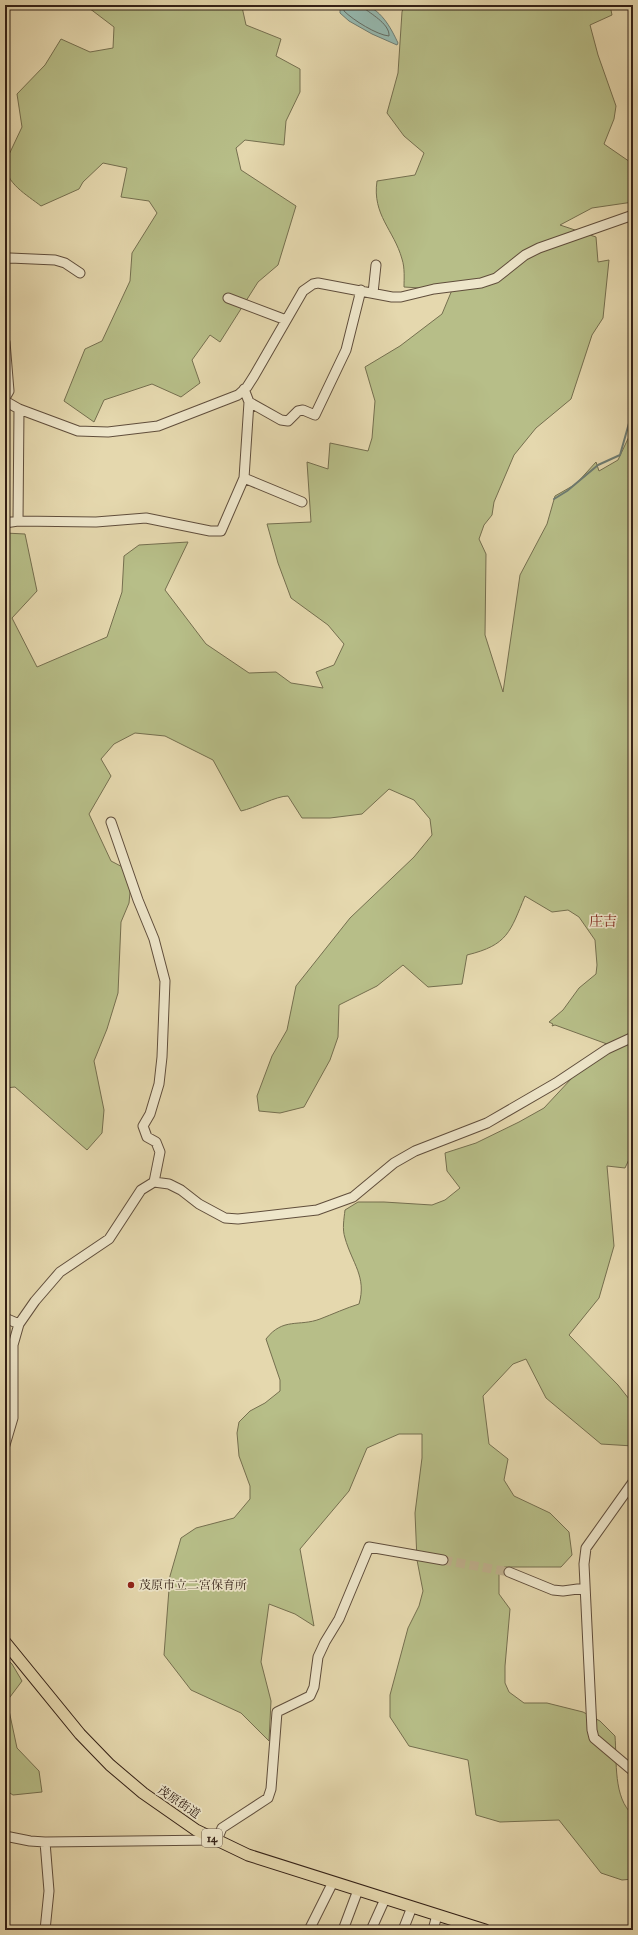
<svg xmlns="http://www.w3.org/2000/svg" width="638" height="1935" font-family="'IM FELL Great Primer','Noto Serif JP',serif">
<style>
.green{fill:#b7be88;stroke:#756f4f}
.water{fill:#96b9b0;stroke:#6e7c72}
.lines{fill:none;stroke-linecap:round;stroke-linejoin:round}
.shore{stroke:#646c63;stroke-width:1}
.stream{stroke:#6e7c72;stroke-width:2}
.minor-tunnel{stroke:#c1b390;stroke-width:9;stroke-dasharray:9 4.5;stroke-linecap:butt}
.minor-casing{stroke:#604e3c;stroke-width:11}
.major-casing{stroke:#332016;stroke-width:13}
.minor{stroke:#eee6ca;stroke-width:9}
.major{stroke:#e5d8ae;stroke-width:11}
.poi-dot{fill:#8f2418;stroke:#eee6ca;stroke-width:1.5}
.labels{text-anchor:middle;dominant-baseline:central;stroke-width:3.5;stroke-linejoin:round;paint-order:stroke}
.shield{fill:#eee6ca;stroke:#6b5b4c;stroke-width:1}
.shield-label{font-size:11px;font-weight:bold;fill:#332016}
.poi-label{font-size:12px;fill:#332016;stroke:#eee6ca;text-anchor:start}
.street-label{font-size:12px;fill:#332016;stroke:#eee6ca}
.quarter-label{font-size:14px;fill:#7a1f14;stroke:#eee6ca}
</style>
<rect width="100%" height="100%" fill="#e5d8ae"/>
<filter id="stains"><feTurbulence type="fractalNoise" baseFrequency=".005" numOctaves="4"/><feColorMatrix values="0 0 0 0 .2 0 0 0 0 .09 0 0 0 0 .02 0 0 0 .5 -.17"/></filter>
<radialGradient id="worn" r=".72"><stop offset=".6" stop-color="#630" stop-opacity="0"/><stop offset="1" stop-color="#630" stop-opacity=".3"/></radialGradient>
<path class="green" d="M 85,5 L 244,5 L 242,7 L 246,25 L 281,39 L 276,56 L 300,69 L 300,92 L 286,121 L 284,145 L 245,140 L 236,148 L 241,170 L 296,206 L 278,265 L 258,282 L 220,342 L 210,335 L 192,360 L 200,383 L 181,397 L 152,384 L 104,400 L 94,422 L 64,401 L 85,349 L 102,341 L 130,281 L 132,253 L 157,213 L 149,201 L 121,197 L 127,168 L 103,163 L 83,182 L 79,189 L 41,206 C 27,195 5,183 5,163 L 22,127 L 17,94 L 45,65 L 61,39 L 90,52 L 113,48 L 114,27 Z
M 404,5 L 610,5 L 612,15 L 590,25 L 598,55 L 616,106 L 614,119 L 604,144 L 633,164 L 633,202 L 592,208 L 560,225 L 596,237 L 598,262 L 609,260 L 603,318 L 592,335 L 571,399 L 536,428 L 514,455 L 494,502 L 492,515 L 484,525 L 479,539 L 486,554 L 485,635 L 503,692 L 520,575 L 547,524 L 555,496 L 576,484 L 596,462 L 599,471 L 618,460 L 633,428 L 633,1151 L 625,1168 L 607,1166 L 614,1246 L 599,1298 L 569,1335 L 618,1385 L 633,1404 L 633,1446 L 601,1444 L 546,1398 L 526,1359 L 513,1364 L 483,1396 L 489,1444 L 508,1459 L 504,1480 L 514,1496 L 550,1513 L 569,1532 L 572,1555 L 561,1567 L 504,1567 L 499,1573 L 499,1594 L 510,1609 L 505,1666 L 505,1683 L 509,1692 L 524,1703 L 547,1703 L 583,1712 L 600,1721 L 615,1736 C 617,1761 613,1798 633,1815 L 633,1879 L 622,1880 L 601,1873 L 559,1820 L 500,1822 L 476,1815 L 468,1760 L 409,1746 L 390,1717 L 390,1695 L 408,1628 L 419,1606 L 423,1591 L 417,1560 L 415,1513 L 422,1458 L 422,1434 L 399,1434 L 367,1448 L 349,1491 L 300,1549 L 314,1626 L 295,1614 L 269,1604 L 261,1662 L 271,1701 L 269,1741 L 241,1713 L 191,1690 L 164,1655 L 170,1576 L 181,1538 L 196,1528 L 234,1518 L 250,1499 L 250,1486 L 239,1456 L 237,1433 L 239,1422 L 250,1411 L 265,1403 L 280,1391 L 280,1380 L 266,1339 C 283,1317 299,1327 320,1319 C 333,1314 346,1308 359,1304 C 367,1277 352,1263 345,1238 C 342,1229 344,1219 345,1210 L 358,1202 L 384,1202 L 432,1205 L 445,1200 L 460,1188 L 447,1171 L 445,1153 L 476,1143 L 519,1122 L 544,1108 L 585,1064 L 607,1044 L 555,1025 L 552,1026 L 553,1024 L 549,1022 L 563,1010 L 579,988 L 596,974 L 597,965 L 595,940 L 579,917 L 568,910 L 552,912 L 525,896 C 510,932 508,945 467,955 L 462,984 L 428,987 L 403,965 L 377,986 L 339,1005 L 338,1037 L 330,1060 L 304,1107 L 280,1113 L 259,1111 L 257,1096 L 272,1056 L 287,1030 L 296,986 L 350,918 L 414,857 L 432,835 L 430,819 L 414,800 L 389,789 L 362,814 L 330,818 L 302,818 L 288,796 C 276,796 255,808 241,811 L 213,760 L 165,736 L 135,733 L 114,744 L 101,759 L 111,776 L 89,814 L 111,861 L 132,872 L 129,903 L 121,922 L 118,993 L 107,1029 L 94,1061 L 104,1110 L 102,1133 L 87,1150 L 15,1087 L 5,1088 L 5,533 L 25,534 L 37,591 L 12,618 L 37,667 L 107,637 L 122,592 L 124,556 L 139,545 L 188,542 L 165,590 L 206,644 L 249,673 L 276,672 L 291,683 L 323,688 L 316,672 L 334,665 L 344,644 L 328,625 L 291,598 L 278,563 L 267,524 L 311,522 L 307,462 L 328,469 L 330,443 L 368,451 L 372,438 L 375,401 L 365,367 L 400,346 L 442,314 L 452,290 L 404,287 C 404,279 405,268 402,259 C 394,230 372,215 377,181 L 415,175 L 424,153 L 404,136 L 387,113 L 398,73 L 402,12 Z
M 5,1657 L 12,1664 L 22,1681 L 7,1701 L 17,1748 L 39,1771 L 42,1792 L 13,1795 L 5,1790 Z"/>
<path class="water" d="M 340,5 C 347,5 355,4 362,5 C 380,7 391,28 398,43 L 397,45 L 372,34 L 349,21 L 340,13 Z"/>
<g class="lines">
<path class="shore" d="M 344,5 L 344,11 C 353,20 377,35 389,36 C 390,25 373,15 365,9 L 363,5"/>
<path class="stream" d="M 554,499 L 567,491 L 598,465 L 620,455 L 633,409"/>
<path class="minor-tunnel" d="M 443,1560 L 509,1572"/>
<g class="minor-casing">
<path id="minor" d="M 5,260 L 10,258 L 55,260 L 65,263 L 80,273
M 373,293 L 376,265
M 228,298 L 286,320
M 5,342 L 9,391 L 5,398
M 5,401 L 19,409 L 78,431 L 108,432 L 158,426 L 238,395 L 247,387 L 254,376 L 303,291 L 313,284 L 318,283 L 392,297 L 401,297 L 434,289 L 481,283 L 496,278 L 525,255 L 539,248 L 633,215
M 249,402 L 281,420 L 288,421 L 298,411 L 303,410 L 315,415 L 346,350 L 361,290
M 244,478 L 302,502
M 18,521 L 19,409
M 5,523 L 18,521 L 96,522 L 146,518 L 210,531 L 221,531 L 244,478 L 249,402 L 244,389
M 111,822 L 138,900 L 154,939 L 165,981 L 162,1057 L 159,1084 L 150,1114 L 143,1126 L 147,1137 L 156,1142 L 160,1152 L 154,1182
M 5,1318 L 19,1324
M 5,1445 L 13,1418 L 13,1345 L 19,1324 L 35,1301 L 60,1272 L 109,1239 L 141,1190 L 154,1182 L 169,1184 L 181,1190 L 199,1204 L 225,1218 L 238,1219 L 317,1210 L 353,1197 L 394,1163 L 415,1151 L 487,1123 L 556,1083 L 607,1049 L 633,1037
M 633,1482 L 586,1548 L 584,1564 L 592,1730 L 594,1738 L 633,1771
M 509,1572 L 553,1590 L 563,1591 L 585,1588
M 5,1836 L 30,1841 L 45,1842 L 217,1840 L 222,1828 L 268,1798 L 271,1789 L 277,1712 L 310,1696 L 314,1687 L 318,1657 L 325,1642 L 339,1619 L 369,1547 L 443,1560
M 45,1842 L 49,1891 L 45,1930
M 309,1930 L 333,1882
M 343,1930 L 358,1890
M 371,1930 L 385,1899
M 403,1930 L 412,1907
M 433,1930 L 437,1915"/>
</g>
<g class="major-casing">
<path id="major" d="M 5,1642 L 80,1734 L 110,1765 L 143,1793 L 196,1830 L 248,1855 L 485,1930"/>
</g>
<use href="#minor" class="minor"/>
<use href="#major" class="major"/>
</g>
<circle class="poi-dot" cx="131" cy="1585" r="4"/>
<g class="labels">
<rect class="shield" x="202" y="1829" width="20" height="18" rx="3"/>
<g class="shield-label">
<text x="212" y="1838">14</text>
</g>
<g class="poi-label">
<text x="139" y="1585">茂原市立二宮保育所</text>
</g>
<g class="street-label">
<text transform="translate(179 1802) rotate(34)">茂原街道</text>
</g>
<g class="quarter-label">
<text x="603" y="921">庄吉</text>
</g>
</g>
<rect width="638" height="1935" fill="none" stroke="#e5d8ae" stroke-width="20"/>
<rect x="6" y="6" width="626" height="1923" fill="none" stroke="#332016" stroke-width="2"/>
<rect x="10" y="10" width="618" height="1915" fill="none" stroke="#332016"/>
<rect width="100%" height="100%" filter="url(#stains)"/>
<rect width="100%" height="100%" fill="url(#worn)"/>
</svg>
